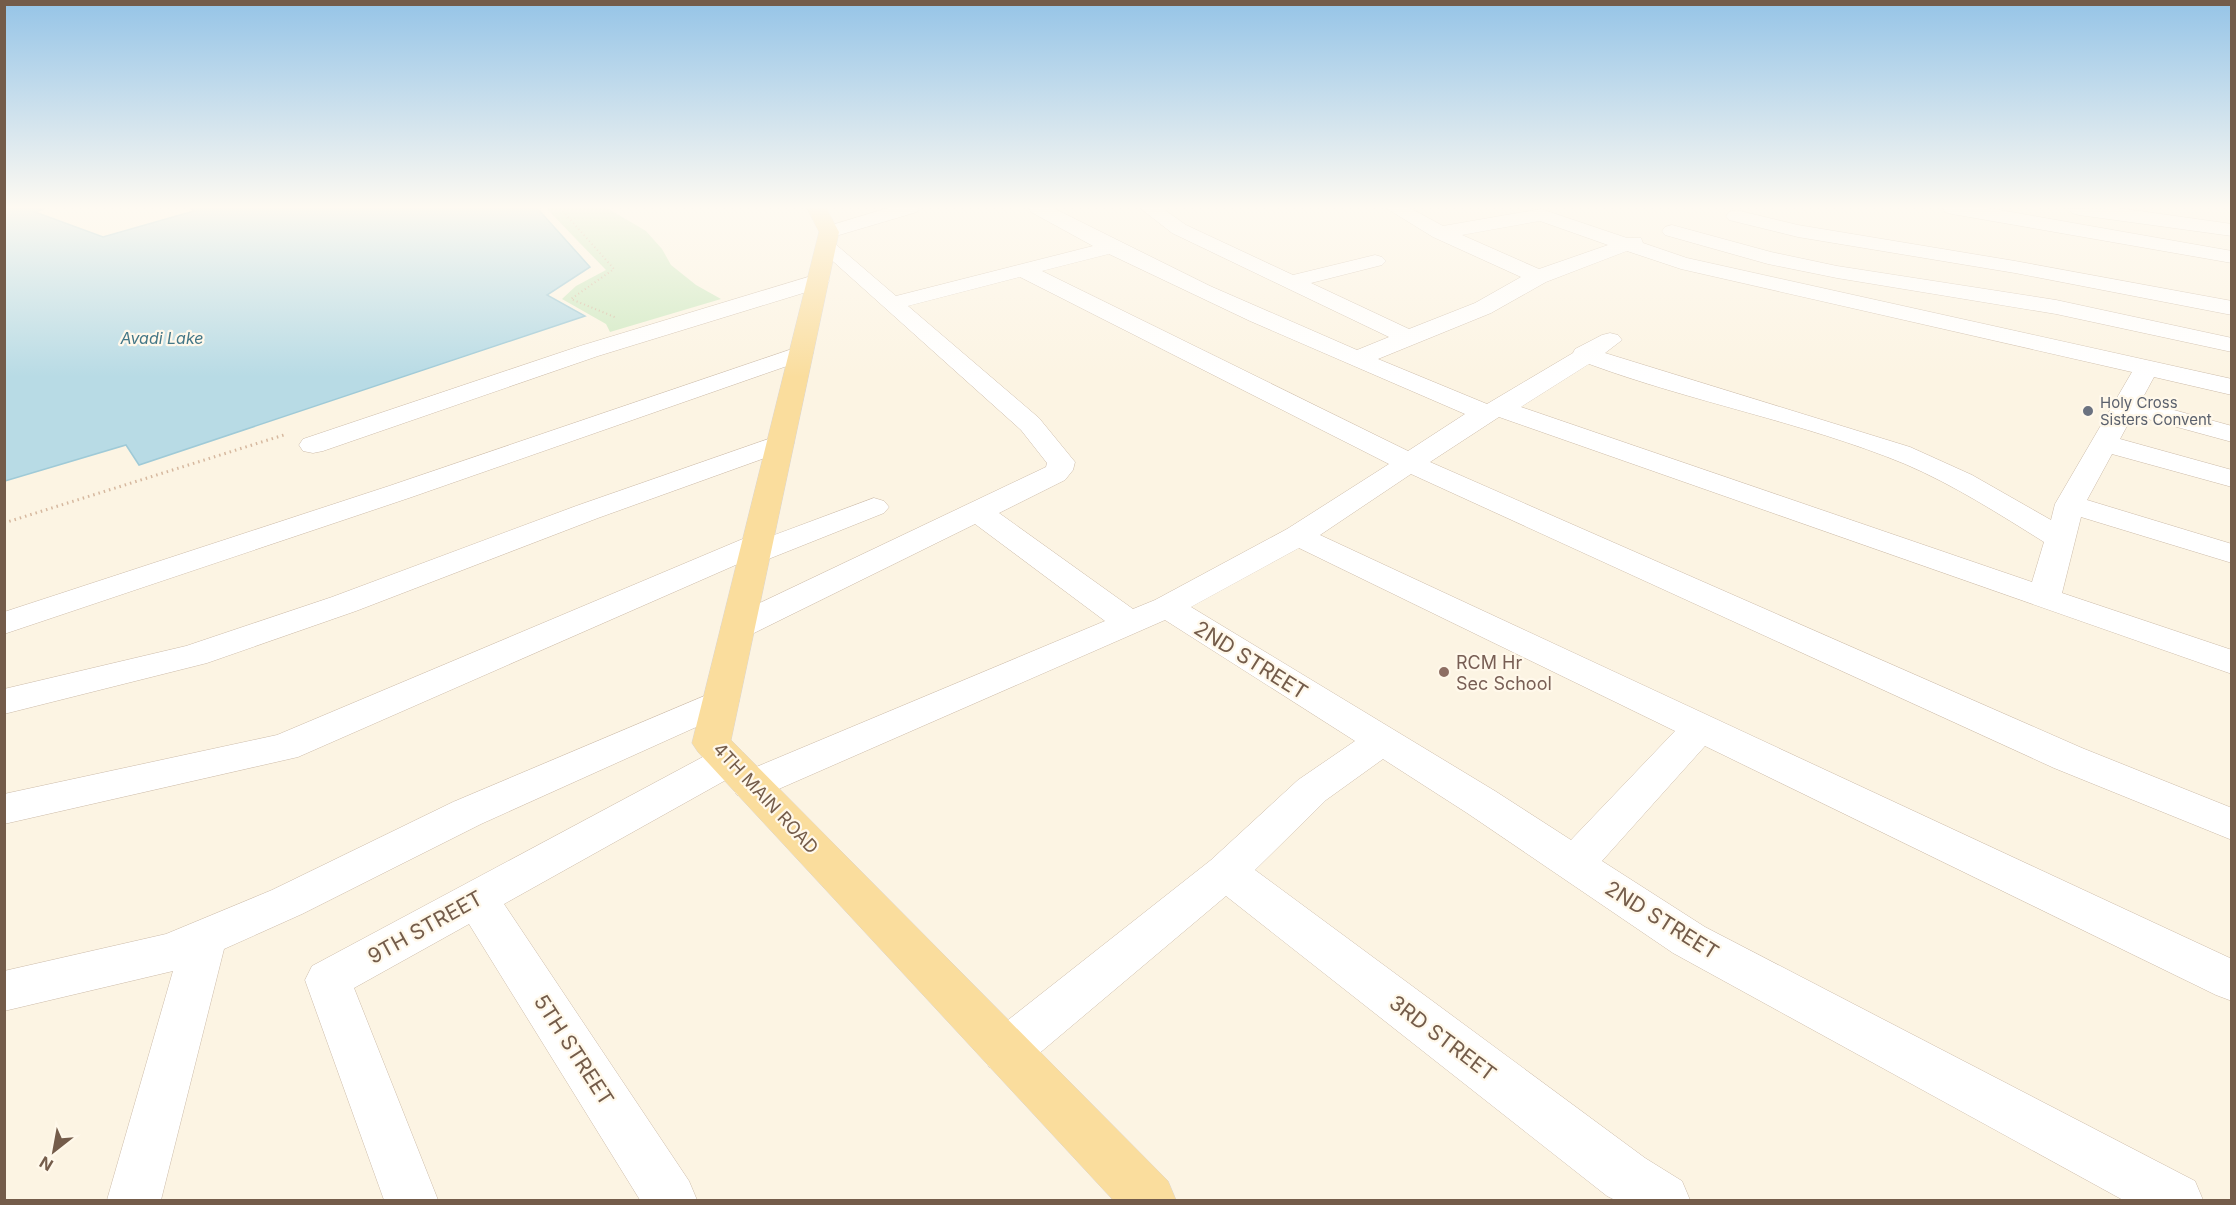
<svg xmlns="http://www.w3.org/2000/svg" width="2236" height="1205" font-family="Inter,sans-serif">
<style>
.green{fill:#cfe9c2}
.water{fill:#b8dbe5;stroke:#9fcad7;stroke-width:1.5}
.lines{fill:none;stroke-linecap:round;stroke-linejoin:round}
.minor-casing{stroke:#cdbcaa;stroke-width:1}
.major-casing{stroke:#dbd5d0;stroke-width:1}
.path-far1{stroke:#d6b89f;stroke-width:2;stroke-dasharray:1 3;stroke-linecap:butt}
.path{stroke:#d6b89f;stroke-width:3;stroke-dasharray:1.5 4;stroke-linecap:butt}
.minor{fill:#fff;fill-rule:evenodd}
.major{fill:#fadd9d;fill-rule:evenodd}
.worship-dot{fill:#6b7280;stroke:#fff8ea;stroke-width:2}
.education-dot{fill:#8d6e63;stroke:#fff8ea;stroke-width:2}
.labels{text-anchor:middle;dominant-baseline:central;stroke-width:4.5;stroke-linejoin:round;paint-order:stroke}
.far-worship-label{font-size:15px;fill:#5b616d;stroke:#fff8ea;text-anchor:start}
.far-water-label{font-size:16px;font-style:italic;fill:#447787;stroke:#fff8ea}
.education-label{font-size:18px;fill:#785e54;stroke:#fff8ea;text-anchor:start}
.street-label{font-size:18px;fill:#745c4a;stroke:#fff8ea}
.near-street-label{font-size:21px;fill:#745c4a;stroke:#fff8ea}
</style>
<rect width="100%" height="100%" fill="#fcf4e3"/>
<path class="green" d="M 546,208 L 607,208 L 646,231 L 662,249 L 671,265 L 696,285 L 721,299 L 610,332 L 606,324 L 562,299 L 576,286 L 606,270 Z"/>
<path class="water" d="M 5,208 L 46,208 L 35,212 L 103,237 L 194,211 L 190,208 L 537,208 L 590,267 L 547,295 L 585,316 L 139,465 L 126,445 L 5,481 Z"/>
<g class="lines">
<g class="minor-casing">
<path id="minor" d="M 888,208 L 919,208 L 917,212 L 829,238 L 822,236 L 819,232 L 822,228 Z
M 1029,208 L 1053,208 L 1210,286 L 1357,350 L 1389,337 L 1172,233 L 1140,208 L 1162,208 L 1186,225 L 1293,275 L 1375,255 L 1382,257 L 1386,261 L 1382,265 L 1311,283 L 1409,329 L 1475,303 L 1521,277 L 1433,237 L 1386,208 L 1410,208 L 1443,226 L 1541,209 L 1627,238 L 1641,238 L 1643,243 L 1687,258 L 2232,379 L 2232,395 L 2154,377 L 2141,401 L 2232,426 L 2232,442 L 2133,415 L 2120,439 L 2232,470 L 2232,487 L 2112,454 L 2087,500 L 2232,544 L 2232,563 L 2081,517 L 2062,593 L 2232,650 L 2232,674 L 1499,417 L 1430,462 L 2082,748 L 2232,808 L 2232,840 L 2054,768 L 1411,474 L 1320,535 L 2232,959 L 2232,1001 L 2216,995 L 1705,746 L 1602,861 L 1705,927 L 2195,1181 L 2203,1200 L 2123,1200 L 1673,953 L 1467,813 L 1383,759 L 1326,800 L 1255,870 L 1645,1158 L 1682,1181 L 1690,1200 L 1615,1200 L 1607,1196 L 1226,896 L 1023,1067 L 1006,1073 L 989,1067 L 982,1051 L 989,1035 L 1211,860 L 1298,780 L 1355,741 L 1165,620 L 765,795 L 751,799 L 737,795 L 731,785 L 737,775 L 1105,621 L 975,524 L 750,635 L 738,638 L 726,635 L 721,627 L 726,619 L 1046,467 L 1047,463 L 1021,430 L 816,246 L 819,242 L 826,240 L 833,242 L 896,296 L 1093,246 L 1031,212 ZM 1540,221 L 1608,245 L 1539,269 L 1462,235 ZM 1627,251 L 1681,269 L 2132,372 L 2055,504 L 2051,520 L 1972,475 L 1910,447 L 1605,353 L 1622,340 L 1618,335 L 1610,333 L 1602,335 L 1575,349 L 1573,353 L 1487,404 L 1378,359 L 1491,313 L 1546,282 ZM 1109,254 L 1250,321 L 1465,414 L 1408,451 L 1042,271 ZM 1020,277 L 1389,464 L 1287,529 L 1155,600 L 1133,609 L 999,513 L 1065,480 L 1073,470 L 1075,462 L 1039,418 L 908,306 ZM 1589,364 C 1692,402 1803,422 1905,464 C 1954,485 1999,514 2044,542 L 2032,582 L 1521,407 ZM 1299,548 L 1675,731 L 1571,840 L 1495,791 L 1191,607 Z
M 1943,208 L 1988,208 L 2232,251 L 2232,263 L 1952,214 L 1945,212 Z
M 2118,208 L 2232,224 L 2232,236 L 2079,215 L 2072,213 L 2069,209 Z
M 1736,210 L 1798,225 L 2015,261 L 2232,301 L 2232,315 L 2015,273 L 1798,237 L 1729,220 L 1726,216 L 1729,212 Z
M 1672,225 L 1771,252 L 1837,266 L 2056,300 L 2232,338 L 2232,352 L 2056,314 L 1837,278 L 1768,264 L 1665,235 L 1662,231 L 1665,227 Z
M 818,274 L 826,276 L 829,281 L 826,286 L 598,356 L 323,451 L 313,453 L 303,451 L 299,445 L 303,439 L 580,346 Z
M 801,346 L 810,348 L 813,353 L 810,358 L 409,498 L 4,634 L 4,612 L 389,486 Z
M 780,435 L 790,437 L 794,443 L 790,449 L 598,518 L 356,611 L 207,663 L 4,714 L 4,689 L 186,646 L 332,597 L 576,506 Z
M 874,498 L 884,501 L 889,507 L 884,513 L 766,560 L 755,562 L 747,560 L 298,757 L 4,824 L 4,794 L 277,735 L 745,538 L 756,536 L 766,538 Z
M 721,689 L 734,692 L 739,701 L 734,710 L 481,824 L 302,914 L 224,949 L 161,1200 L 107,1200 L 173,971 L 4,1011 L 4,971 L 166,934 L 272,890 L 453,802 Z
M 728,747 L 742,751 L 747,761 L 742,771 L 504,904 L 689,1181 L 697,1200 L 640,1200 L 469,924 L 354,988 L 438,1200 L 384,1200 L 305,980 L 312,966 L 714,751 Z"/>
</g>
<g class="major-casing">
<path id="major" d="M 807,208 L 826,208 L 839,232 L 731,740 L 1168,1181 L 1176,1200 L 1113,1200 L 698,752 L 692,743 L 819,232 Z"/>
</g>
<path class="path-far1" d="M 560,208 L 614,269 L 571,299 L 617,318"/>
<path class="path" d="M 4,523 L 287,434"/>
<use href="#minor" class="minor"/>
<use href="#major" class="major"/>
</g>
<linearGradient id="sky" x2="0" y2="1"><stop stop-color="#95c4e7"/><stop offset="0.55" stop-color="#fefaf2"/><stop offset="1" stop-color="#fefaf2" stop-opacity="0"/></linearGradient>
<rect width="2236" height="377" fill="url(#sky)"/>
<circle class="worship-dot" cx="2088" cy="411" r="6"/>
<circle class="education-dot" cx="1444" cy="672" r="6"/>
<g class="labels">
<g class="far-worship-label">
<text x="2100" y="402">Holy Cross<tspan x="2100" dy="17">Sisters Convent</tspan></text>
</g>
<g class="far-water-label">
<text x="162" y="338">Avadi Lake</text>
</g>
<g class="education-label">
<text x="1456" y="662">RCM Hr<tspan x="1456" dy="21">Sec School</tspan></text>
</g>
<g class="street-label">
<text transform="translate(766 798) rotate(47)">4TH MAIN ROAD</text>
</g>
<g class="near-street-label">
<text transform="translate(1251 660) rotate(32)">2ND STREET</text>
<text transform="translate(1662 920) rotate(32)">2ND STREET</text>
<text transform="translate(425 927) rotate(-29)">9TH STREET</text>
<text transform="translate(1443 1038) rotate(37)">3RD STREET</text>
<text transform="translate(574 1050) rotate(57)">5TH STREET</text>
</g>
</g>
<rect width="2236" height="1205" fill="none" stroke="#745c4a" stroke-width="12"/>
<g transform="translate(54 1151) rotate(211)" stroke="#fff8ea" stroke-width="4.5" paint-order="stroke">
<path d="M0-4.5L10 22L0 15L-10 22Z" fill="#745c4a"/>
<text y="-9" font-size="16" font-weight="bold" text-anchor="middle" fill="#745c4a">N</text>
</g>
</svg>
